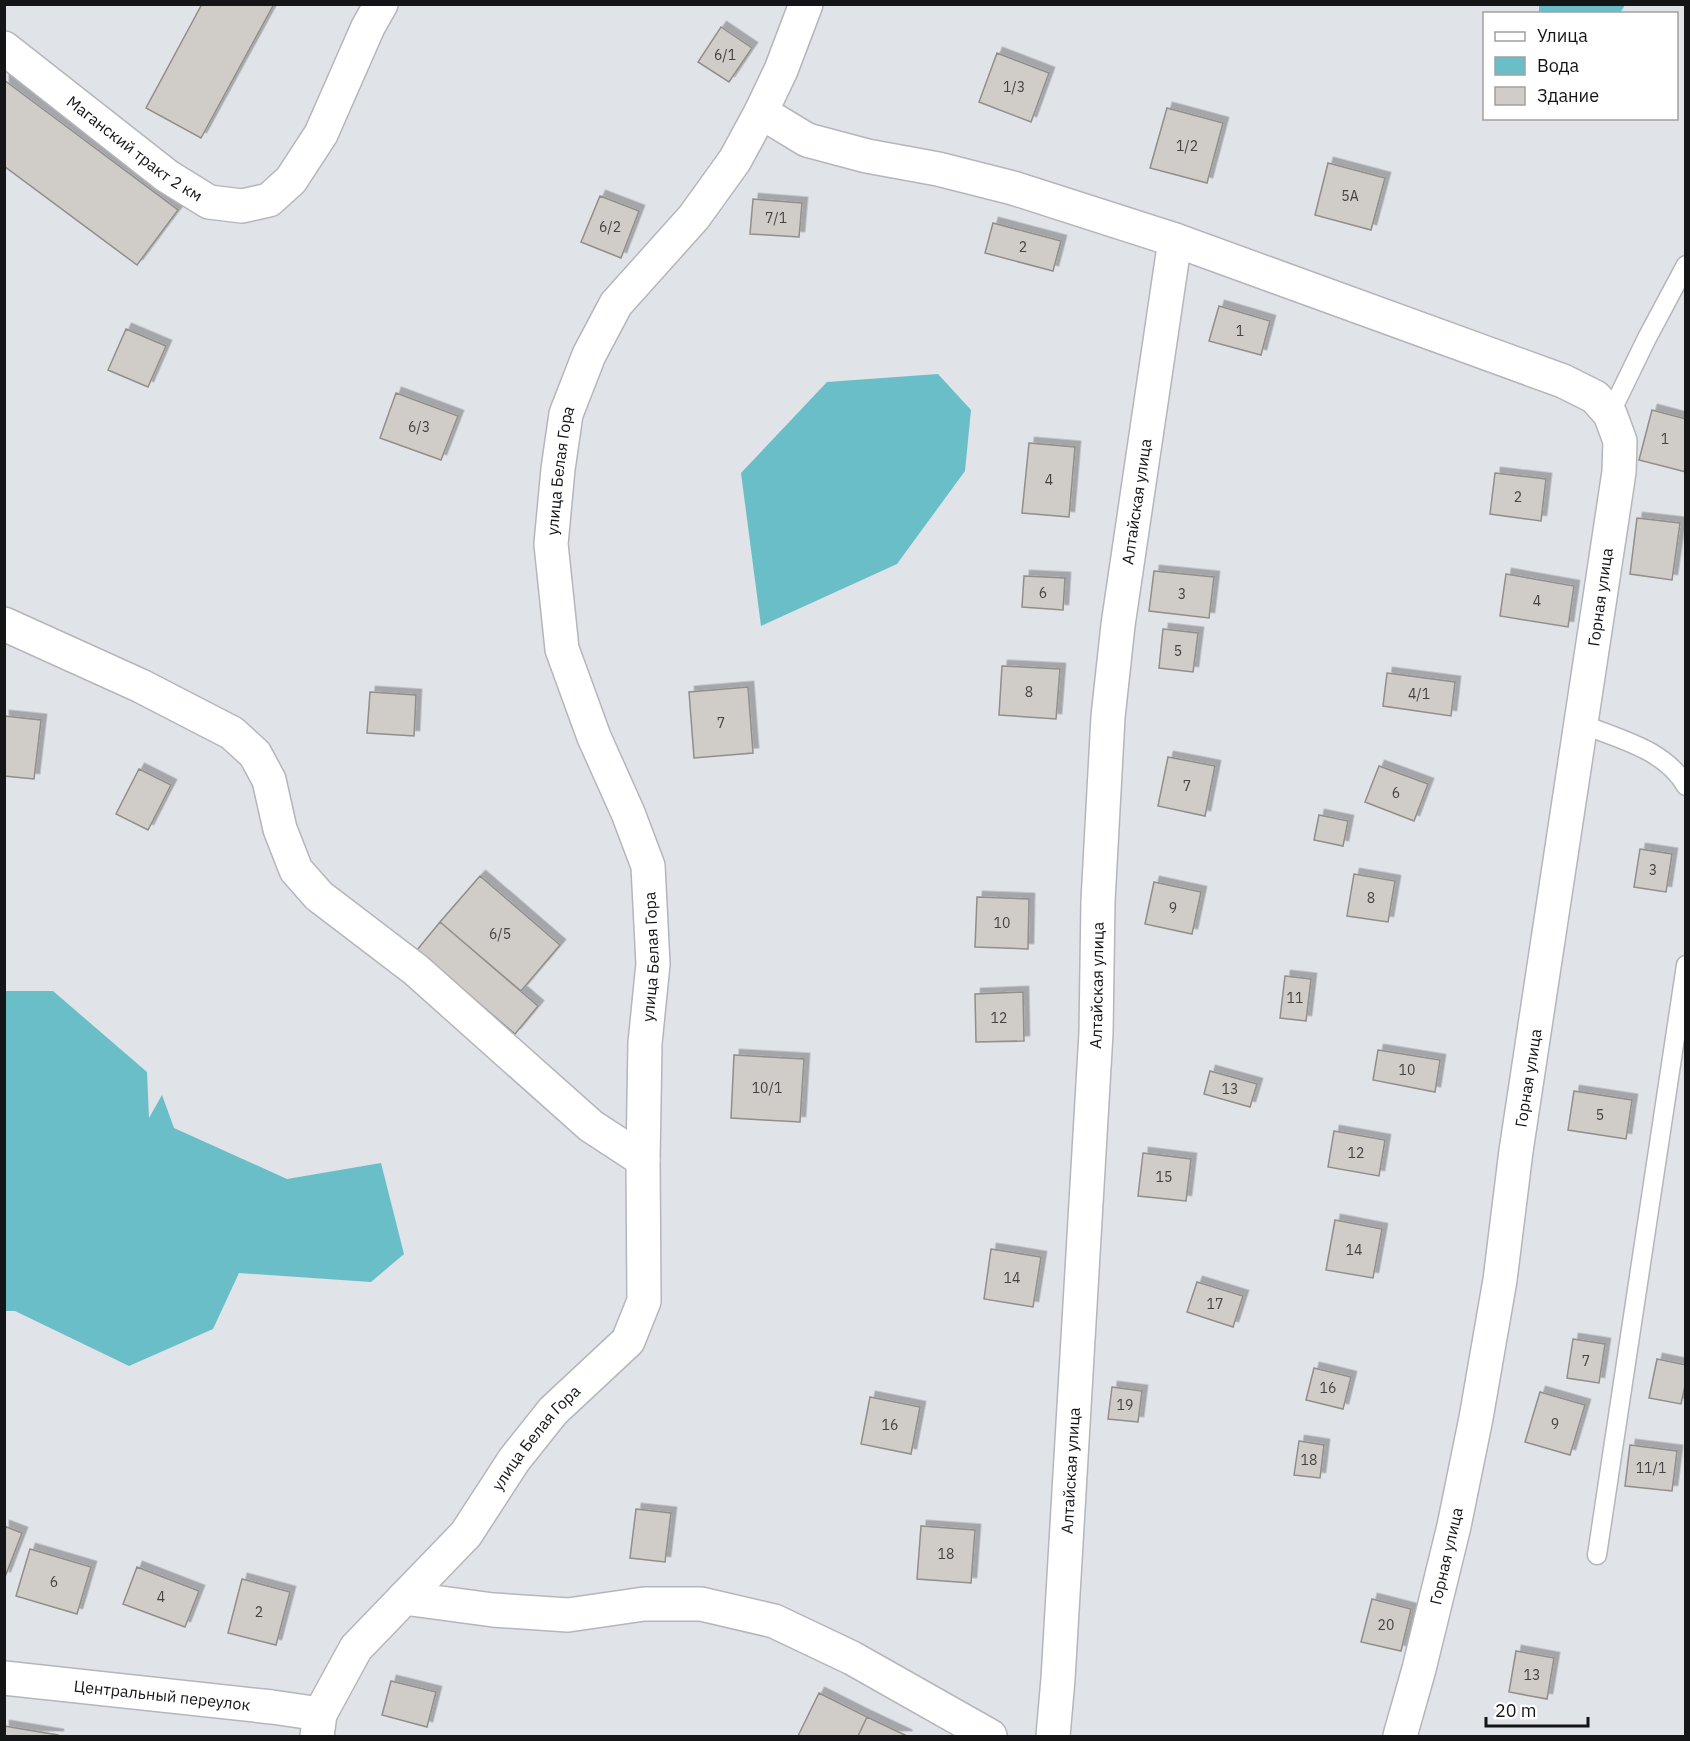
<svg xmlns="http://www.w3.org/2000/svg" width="1690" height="1741" font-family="'IBM Plex Sans',sans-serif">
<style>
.water{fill:#6abec8}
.building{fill:#d0ccc7;stroke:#928e8a;stroke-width:1.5;filter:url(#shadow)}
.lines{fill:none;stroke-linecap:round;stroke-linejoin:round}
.lane-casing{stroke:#b3b6bb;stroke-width:21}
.street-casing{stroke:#b3b6bb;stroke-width:36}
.lane{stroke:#fff;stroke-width:18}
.street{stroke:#fff;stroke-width:33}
.labels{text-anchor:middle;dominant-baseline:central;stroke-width:4.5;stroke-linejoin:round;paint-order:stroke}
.number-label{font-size:14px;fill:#434343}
.street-label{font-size:16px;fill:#141517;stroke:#fff}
</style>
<defs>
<filter id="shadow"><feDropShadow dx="5.5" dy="-5.5" stdDeviation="0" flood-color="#0004"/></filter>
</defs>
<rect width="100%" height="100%" fill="#e0e3e8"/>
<path class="water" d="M 1539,5 L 1539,4 L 1625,5 L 1620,13 L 1539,13 Z
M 938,374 L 971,410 L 965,471 L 897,564 L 761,626 L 741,473 L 827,382 Z
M 5,991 L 53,991 L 147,1072 L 149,1118 L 162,1095 L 174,1128 L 287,1179 L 381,1163 L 404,1254 L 371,1282 L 239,1273 L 213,1329 L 129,1366 L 15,1311 L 5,1311 Z"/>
<path class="building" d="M 202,4 L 274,4 L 201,138 L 146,108 Z
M 721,27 L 752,48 L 729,82 L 698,62 Z
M 997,53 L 1049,73 L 1031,122 L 979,102 Z
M 4,80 L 178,210 L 137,265 L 4,166 Z
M 1167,108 L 1223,123 L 1207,183 L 1150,168 Z
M 1328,163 L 1385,178 L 1371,230 L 1315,215 Z
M 600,196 L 639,211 L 621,258 L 581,242 Z
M 753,199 L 802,203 L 799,237 L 750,234 Z
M 993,223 L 1061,241 L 1053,271 L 985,253 Z
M 1219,306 L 1270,321 L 1261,355 L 1209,341 Z
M 126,329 L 166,346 L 148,387 L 108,370 Z
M 396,393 L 458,416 L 441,460 L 380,438 Z
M 1652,410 L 1686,419 L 1686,472 L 1639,460 Z
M 1029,443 L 1075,447 L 1069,517 L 1022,513 Z
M 1495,473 L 1546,479 L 1541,521 L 1490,514 Z
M 1637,518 L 1680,523 L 1672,580 L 1630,574 Z
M 1154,571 L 1214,577 L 1209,618 L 1149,611 Z
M 1506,574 L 1574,586 L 1568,627 L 1500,616 Z
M 1024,576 L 1065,578 L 1063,610 L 1022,607 Z
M 1163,629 L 1198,633 L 1193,672 L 1159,668 Z
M 1002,666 L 1060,669 L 1056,719 L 999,715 Z
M 1387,673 L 1455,682 L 1451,716 L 1383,706 Z
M 748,687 L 753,753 L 694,758 L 689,692 Z
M 370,692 L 416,695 L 414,736 L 367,733 Z
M 4,716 L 41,720 L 34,779 L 4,776 Z
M 1168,757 L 1215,766 L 1205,816 L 1158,806 Z
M 1379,766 L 1428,784 L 1414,821 L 1365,802 Z
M 139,769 L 171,785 L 148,830 L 116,814 Z
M 1319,815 L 1348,821 L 1343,846 L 1314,840 Z
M 1640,849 L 1672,854 L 1666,892 L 1634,887 Z
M 1354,874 L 1395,881 L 1388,922 L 1347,916 Z
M 480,876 L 560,945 L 521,991 L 440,922 Z
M 1154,882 L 1201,892 L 1192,934 L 1145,924 Z
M 977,897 L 1029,899 L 1028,949 L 975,947 Z
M 440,922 L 538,1006 L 515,1034 L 417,950 Z
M 1285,976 L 1311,979 L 1306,1021 L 1280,1018 Z
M 1023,992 L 1024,1041 L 976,1042 L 975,994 Z
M 1378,1050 L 1440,1060 L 1435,1092 L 1373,1080 Z
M 734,1055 L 804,1059 L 800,1122 L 731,1118 Z
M 1210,1071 L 1257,1084 L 1250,1107 L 1204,1094 Z
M 1574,1091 L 1632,1100 L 1626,1139 L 1568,1130 Z
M 1334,1131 L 1385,1140 L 1379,1176 L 1328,1167 Z
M 1143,1153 L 1191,1159 L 1186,1201 L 1138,1196 Z
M 1335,1220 L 1382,1229 L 1373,1278 L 1326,1270 Z
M 991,1249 L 1041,1257 L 1033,1307 L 984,1299 Z
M 1197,1282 L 1243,1296 L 1233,1327 L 1187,1312 Z
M 1573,1339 L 1605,1344 L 1599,1383 L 1567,1378 Z
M 1657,1359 L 1686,1365 L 1686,1381 L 1681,1404 L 1649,1398 Z
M 1314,1368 L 1351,1377 L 1343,1409 L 1306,1400 Z
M 1112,1387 L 1142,1391 L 1138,1422 L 1108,1419 Z
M 1540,1392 L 1585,1405 L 1570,1455 L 1525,1442 Z
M 870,1397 L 920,1407 L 911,1454 L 861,1444 Z
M 1299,1441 L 1324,1445 L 1320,1478 L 1294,1475 Z
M 1630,1445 L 1677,1451 L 1672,1491 L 1625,1486 Z
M 636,1509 L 671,1513 L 665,1562 L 630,1558 Z
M 4,1526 L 22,1533 L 5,1577 L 4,1577 Z
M 921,1526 L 975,1530 L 971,1583 L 917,1579 Z
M 30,1549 L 91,1567 L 77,1614 L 16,1596 Z
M 137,1567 L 199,1591 L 185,1627 L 123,1604 Z
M 242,1579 L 290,1592 L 276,1645 L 228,1633 Z
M 1372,1599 L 1411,1609 L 1401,1651 L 1361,1642 Z
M 1516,1651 L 1554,1658 L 1547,1699 L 1509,1692 Z
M 391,1681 L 436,1692 L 427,1727 L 382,1715 Z
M 819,1693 L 867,1717 L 858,1736 L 798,1736 Z
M 867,1717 L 907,1736 L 858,1736 Z
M 4,1726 L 58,1735 L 58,1736 L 4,1736 Z"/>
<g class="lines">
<g class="lane-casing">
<path id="lane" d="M 1610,414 L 1647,338 L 1686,265
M 1582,724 C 1618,739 1665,749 1686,786
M 1597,1555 L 1686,965"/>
</g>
<g class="street-casing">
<g id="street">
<path id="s1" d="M 4,48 L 167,176 L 209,202 L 242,206 L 269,200 L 291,180 L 321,134 L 368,27 L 381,4"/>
<path d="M 761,112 L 807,140 L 867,156 L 938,169 L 1013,188 L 1175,240 L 1563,381 L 1595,397 L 1610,414 L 1620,441 L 1619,472 L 1516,1151 L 1500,1280 L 1476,1418 L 1454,1526 L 1419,1669 L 1400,1736"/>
<path d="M 4,624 L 141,686 L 232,733 L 255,754 L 269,780 L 280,829 L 296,870 L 319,896 L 416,970 L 591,1126 L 643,1160"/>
<path d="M 404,1598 L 493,1610 L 568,1615 L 644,1604 L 701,1604 L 774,1621 L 852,1658 L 990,1736"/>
<path id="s2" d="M 4,1678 L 272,1707 L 320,1714"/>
<path id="s3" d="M 317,1736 L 320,1714 L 356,1648 L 466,1534 L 514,1460 L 553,1411 L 628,1341 L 644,1301 L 643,1160 L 645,1043 L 653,964 L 648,866 L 628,813 L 594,737 L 562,649 L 551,544 L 558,469 L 566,414 L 589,355 L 616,304 L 694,217 L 735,160 L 761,112 L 781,70 L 806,4"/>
<path id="s4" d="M 1053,1736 L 1058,1679 L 1096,1033 L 1098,901 L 1108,717 L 1118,625 L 1175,240"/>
</g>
</g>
<use href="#lane" class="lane"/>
<use href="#street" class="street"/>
</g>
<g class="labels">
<g class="number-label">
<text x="725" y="55">6/1</text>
<text x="1014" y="87">1/3</text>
<text x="1187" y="146">1/2</text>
<text x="1350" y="196">5А</text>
<text x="776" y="218">7/1</text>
<text x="610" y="227">6/2</text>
<text x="1023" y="247">2</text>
<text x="1240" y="331">1</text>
<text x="419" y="427">6/3</text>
<text x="1665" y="439">1</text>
<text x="1049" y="480">4</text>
<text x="1518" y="497">2</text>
<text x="1043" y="593">6</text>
<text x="1182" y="594">3</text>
<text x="1537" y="601">4</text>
<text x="1178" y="651">5</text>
<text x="1029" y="692">8</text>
<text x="1419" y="694">4/1</text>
<text x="721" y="723">7</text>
<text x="1187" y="786">7</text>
<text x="1396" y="793">6</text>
<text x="1653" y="870">3</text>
<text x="1371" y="898">8</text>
<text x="1173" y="908">9</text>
<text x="1002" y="923">10</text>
<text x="500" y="934">6/5</text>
<text x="1295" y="998">11</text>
<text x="999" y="1018">12</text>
<text x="1407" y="1070">10</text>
<text x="767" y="1088">10/1</text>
<text x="1230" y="1089">13</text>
<text x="1600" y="1115">5</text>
<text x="1356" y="1153">12</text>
<text x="1164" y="1177">15</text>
<text x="1354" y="1250">14</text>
<text x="1012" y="1278">14</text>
<text x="1215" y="1304">17</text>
<text x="1586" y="1361">7</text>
<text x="1328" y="1388">16</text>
<text x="1125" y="1405">19</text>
<text x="1555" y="1424">9</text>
<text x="890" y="1425">16</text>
<text x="1309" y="1460">18</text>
<text x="1651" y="1468">11/1</text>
<text x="946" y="1554">18</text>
<text x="54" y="1582">6</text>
<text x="161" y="1597">4</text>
<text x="259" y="1612">2</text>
<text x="1386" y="1625">20</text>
<text x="1532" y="1675">13</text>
</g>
<g class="street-label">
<text stroke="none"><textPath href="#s1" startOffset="165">Маганский тракт 2 км</textPath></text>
<text stroke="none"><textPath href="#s3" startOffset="1401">улица Белая Гора</textPath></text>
<text stroke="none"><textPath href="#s4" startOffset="1238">Алтайская улица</textPath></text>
<text transform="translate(1600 597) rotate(-82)">Горная улица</text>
<text stroke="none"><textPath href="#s3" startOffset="897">улица Белая Гора</textPath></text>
<text stroke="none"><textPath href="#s4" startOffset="752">Алтайская улица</textPath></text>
<text transform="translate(1528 1078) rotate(-81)">Горная улица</text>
<text stroke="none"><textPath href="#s3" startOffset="375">улица Белая Гора</textPath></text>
<text stroke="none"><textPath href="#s4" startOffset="266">Алтайская улица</textPath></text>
<text transform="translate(1446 1556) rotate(-77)">Горная улица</text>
<text stroke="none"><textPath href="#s2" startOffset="159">Центральный переулок</textPath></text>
</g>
</g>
<rect width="1690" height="1741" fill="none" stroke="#141517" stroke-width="12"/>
<rect x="1483" y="12" width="195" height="108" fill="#ffffff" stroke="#a1a1a2" stroke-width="1.5"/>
<rect x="1495" y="32" width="30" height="9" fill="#ffffff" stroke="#a1a1a2" stroke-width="1.5"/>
<text x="1537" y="42" font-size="18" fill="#141517">Улица</text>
<rect x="1495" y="57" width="30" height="18" fill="#6abec8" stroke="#a1a1a2" stroke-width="1.5"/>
<text x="1537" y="72" font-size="18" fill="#141517">Вода</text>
<rect x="1495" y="87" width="30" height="18" fill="#d0ccc7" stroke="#a1a1a2" stroke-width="1.5"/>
<text x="1537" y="102" font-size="18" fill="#141517">Здание</text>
<path d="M1486 1717v9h102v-9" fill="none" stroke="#141517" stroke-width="3"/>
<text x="1495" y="1717" font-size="18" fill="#141517" stroke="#ffffff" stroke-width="4.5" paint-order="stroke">20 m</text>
</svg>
